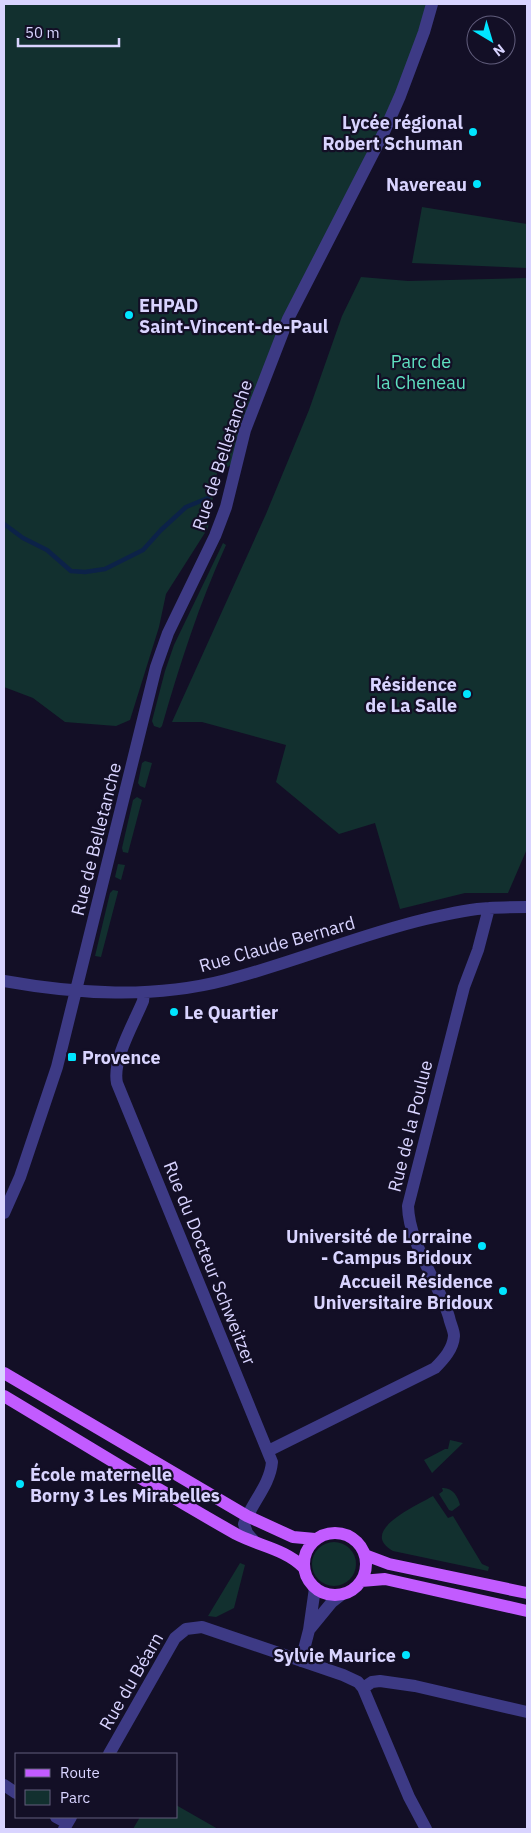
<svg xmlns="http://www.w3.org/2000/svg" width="531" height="1833" font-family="'IBM Plex Sans',sans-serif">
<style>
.green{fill:#12302f}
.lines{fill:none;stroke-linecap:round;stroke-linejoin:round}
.stream{stroke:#0c2248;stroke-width:4.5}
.minor{stroke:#3d3a85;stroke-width:12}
.major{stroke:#c25bff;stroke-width:12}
.poi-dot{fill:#00e5ff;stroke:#130f26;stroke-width:2}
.labels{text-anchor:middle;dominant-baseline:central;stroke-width:4.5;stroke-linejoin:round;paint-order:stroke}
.poi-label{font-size:18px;font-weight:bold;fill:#d9d4ff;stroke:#130f26;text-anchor:end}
.park-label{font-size:18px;fill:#5fe0c0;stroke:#130f26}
.street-label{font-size:18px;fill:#d9d4ff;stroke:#130f26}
</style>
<rect width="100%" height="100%" fill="#130f26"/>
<path class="green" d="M 4,4 L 432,4 L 400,96 L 306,281 L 238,461 L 217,473 L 208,528 L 166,594 L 159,627 L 130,720 L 116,726 L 65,722 L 33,698 L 4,687 Z
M 422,207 L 527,224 L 527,268 L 412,263 Z
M 361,277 L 408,281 L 527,278 L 527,849 L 508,893 L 465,893 L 400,909 L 375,823 L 339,834 L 276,782 L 286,745 L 202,722 L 172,722 L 266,514 L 309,410 L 342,316 Z
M 223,543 L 226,545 C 199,604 180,664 162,726 L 160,728 L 154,726 L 152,721 L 165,671 L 174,645 Z
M 145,761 L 152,763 L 145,788 L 140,786 L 138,783 L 142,763 Z
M 137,797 L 142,800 L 128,853 L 123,852 L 122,848 L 133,800 Z
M 118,864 L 125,865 L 121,880 L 115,877 Z
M 113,890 L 118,891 L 118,892 L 101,957 L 95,956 L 110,893 Z
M 450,1440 L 463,1443 L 432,1473 L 424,1460 L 445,1449 L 448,1449 Z
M 442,1488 C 452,1487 458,1496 460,1505 L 452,1511 L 449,1510 L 439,1494 L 443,1491 Z
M 433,1496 L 448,1518 L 453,1516 L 482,1564 L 489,1567 L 488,1571 L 393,1551 C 357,1531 418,1505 433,1496 Z
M312 1564a22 22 0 1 1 44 0a22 22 0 1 1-44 0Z
M 240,1563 L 245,1565 L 234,1608 L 216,1617 L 208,1616 Z
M 176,1805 L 218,1829 L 133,1829 L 140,1817 L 176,1817 Z"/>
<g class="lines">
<path class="stream" d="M 4,524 L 23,538 L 47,550 L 71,571 L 85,572 L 105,569 L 143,550 L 161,530 L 186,507 L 208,498"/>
<path class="minor" d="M 4,981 C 77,994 153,999 226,980 C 293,963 358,935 426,919 C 447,914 468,909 489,908 C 502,907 515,907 527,907
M 144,993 L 143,1001 C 134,1023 112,1060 117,1083 L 272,1462 C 270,1485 252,1502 244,1524 L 247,1533 L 254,1541
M 4,1213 L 20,1177 L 57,1067 L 156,667 L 168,633 L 215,536 L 226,507 L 245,430 L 288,319 L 384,132 L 400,96 L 424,32 L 432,4
M 268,1451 L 435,1368 C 444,1359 453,1349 454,1336 C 454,1330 450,1323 449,1317 C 438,1281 409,1244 408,1206 L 464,987 L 478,950 L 489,908
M 309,1630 L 332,1602 L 341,1595
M 301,1661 L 309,1630 L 315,1588
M 363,1688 L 372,1682 L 380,1681 L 415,1686 L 527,1712
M 109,1754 L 175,1638 L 186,1629 L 202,1627 L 343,1675 L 358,1682 L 363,1688 L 409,1797 L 426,1829
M 4,1785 L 16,1793
M 56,1817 L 67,1823
M 64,1829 L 71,1817"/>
<path class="major" d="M 4,1373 L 247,1516 L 293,1537 L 315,1539
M 4,1396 C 81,1442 158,1490 236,1534 C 259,1546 285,1549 303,1567
M304 1564a31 31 0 1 1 62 0a31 31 0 1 1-62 0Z
M 365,1555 L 389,1564 L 527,1593
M 361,1581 L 385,1579 L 527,1611"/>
</g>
<g class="poi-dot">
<circle cx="473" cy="132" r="5"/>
<circle cx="477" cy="184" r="5"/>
<circle cx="129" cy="315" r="5"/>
<circle cx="467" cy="694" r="5"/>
<circle cx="174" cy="1012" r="5"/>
<rect x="67" y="1052" width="10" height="10" rx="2.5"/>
<circle cx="482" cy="1246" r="5"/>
<circle cx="503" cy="1291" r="5"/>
<circle cx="20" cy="1484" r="5"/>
<circle cx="406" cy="1655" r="5"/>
</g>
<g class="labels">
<g class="poi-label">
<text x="463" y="122">Lycée régional<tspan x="463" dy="21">Robert Schuman</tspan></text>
<text x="467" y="184">Navereau</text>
<text x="139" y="305" text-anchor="start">EHPAD<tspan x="139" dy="21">Saint-Vincent-de-Paul</tspan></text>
<text x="457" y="684">Résidence<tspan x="457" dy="21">de La Salle</tspan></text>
<text x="184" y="1012" text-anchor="start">Le Quartier</text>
<text x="82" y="1057" text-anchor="start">Provence</text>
<text x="472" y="1236">Université de Lorraine<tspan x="472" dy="21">- Campus Bridoux</tspan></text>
<text x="493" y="1281">Accueil Résidence<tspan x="493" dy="21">Universitaire Bridoux</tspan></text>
<text x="30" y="1474" text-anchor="start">École maternelle<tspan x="30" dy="21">Borny 3 Les Mirabelles</tspan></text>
<text x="396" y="1655">Sylvie Maurice</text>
</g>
<g class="park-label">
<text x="421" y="361">Parc de<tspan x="421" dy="21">la Cheneau</tspan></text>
</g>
<g class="street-label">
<text transform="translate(222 455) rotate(-72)">Rue de Belletanche</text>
<text transform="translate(96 839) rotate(-76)">Rue de Belletanche</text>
<text transform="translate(277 944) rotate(-16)">Rue Claude Bernard</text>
<text transform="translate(410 1126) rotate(-76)">Rue de la Poulue</text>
<text transform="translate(210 1263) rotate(68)">Rue du Docteur Schweitzer</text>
<text transform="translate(131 1681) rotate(-60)">Rue du Béarn</text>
</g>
</g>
<rect width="531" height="1833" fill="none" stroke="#d9d4ff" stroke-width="10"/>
<rect x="15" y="1753" width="162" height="65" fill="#130f26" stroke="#625e7d"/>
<rect x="25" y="1769" width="25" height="8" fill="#c25bff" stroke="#625e7d"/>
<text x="60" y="1778" font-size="15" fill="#d9d4ff">Route</text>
<rect x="25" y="1790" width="25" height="15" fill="#12302f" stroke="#625e7d"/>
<text x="60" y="1803" font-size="15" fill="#d9d4ff">Parc</text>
<g transform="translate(491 40) rotate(142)"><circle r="24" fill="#130f26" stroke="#625e7d"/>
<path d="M0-4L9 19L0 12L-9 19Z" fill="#00e5ff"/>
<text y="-8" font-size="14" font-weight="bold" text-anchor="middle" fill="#d9d4ff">N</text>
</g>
<path d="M18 38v8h101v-8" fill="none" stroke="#d9d4ff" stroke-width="2.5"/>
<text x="25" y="38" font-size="15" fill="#d9d4ff" stroke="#130f26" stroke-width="4" paint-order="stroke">50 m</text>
</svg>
